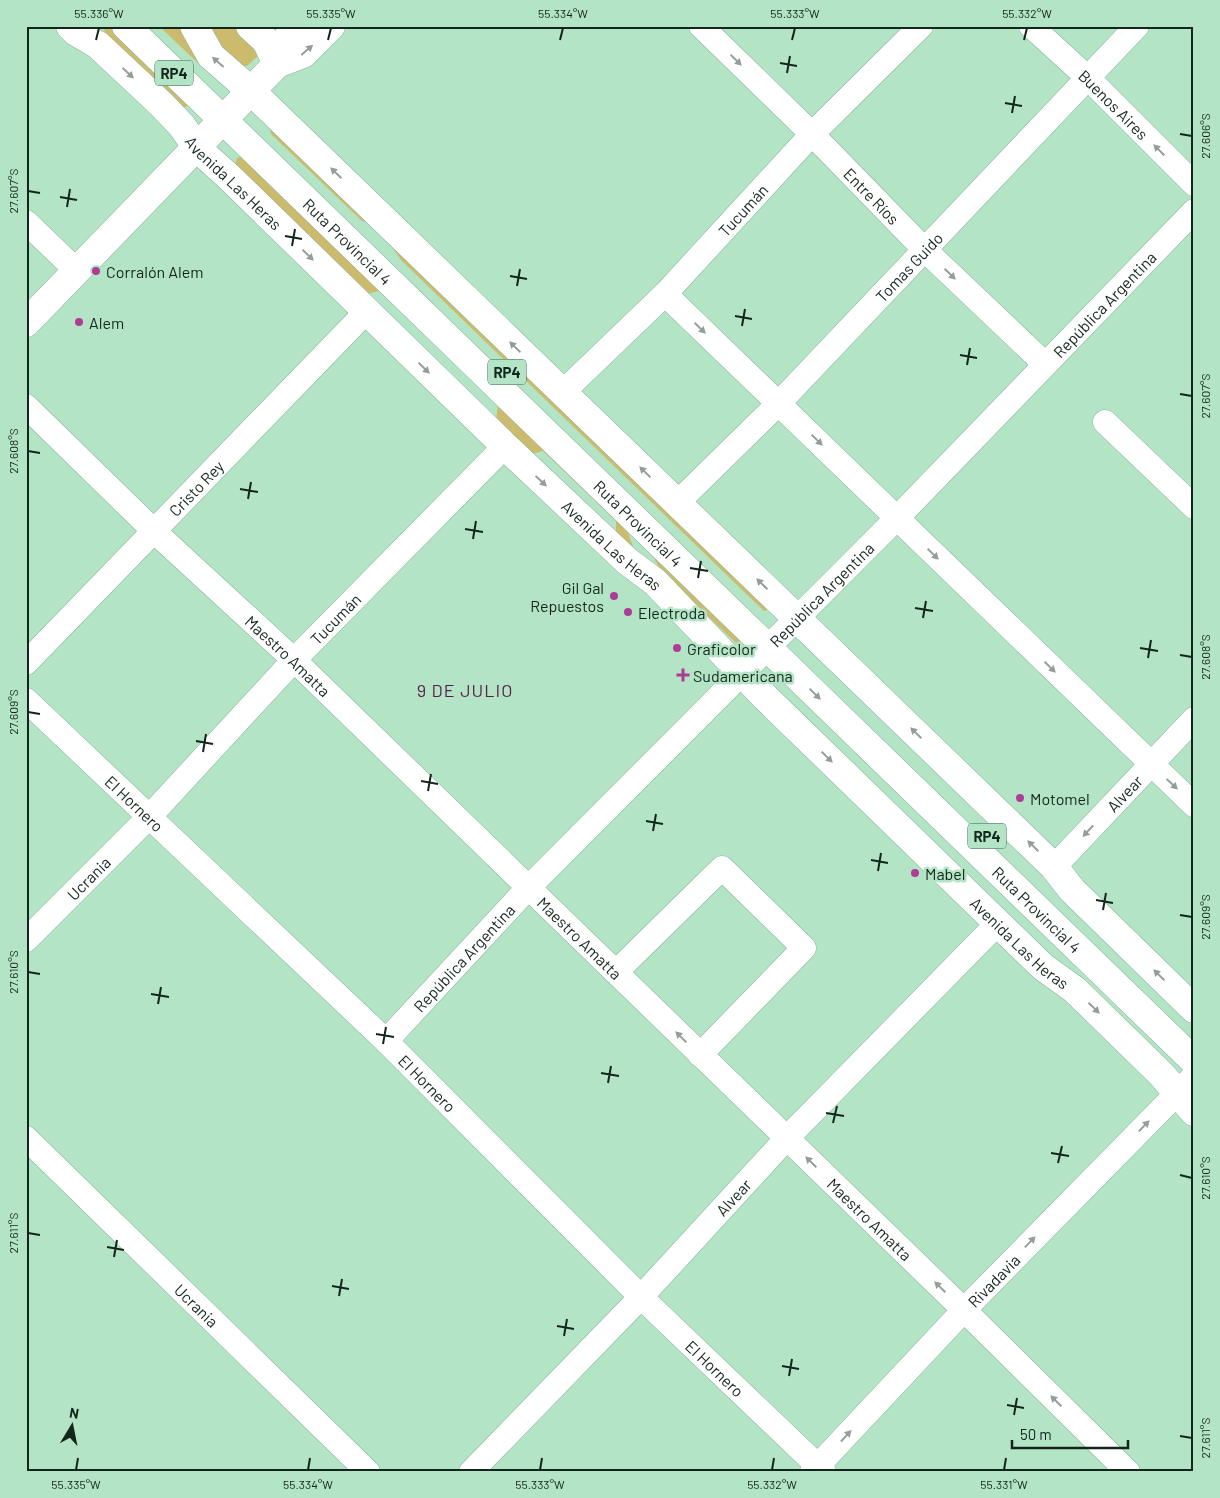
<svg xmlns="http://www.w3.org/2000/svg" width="1220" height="1498" font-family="Barlow,sans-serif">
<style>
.green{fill:#cdbb6d}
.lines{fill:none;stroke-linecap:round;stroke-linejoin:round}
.minor-casing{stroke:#86b497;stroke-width:25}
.major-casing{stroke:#86b497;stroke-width:29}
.minor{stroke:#fff;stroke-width:24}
.major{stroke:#fff;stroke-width:28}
.oneway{fill:#959d98}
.ticks{fill:none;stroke:#13261b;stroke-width:2}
.poi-dot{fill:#ae3c96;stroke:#b4e4c6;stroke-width:2}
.labels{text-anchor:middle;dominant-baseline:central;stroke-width:5;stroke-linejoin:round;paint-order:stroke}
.shield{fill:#b4e4c6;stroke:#435f4e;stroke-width:1}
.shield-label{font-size:15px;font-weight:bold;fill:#13261b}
.street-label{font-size:16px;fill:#13261b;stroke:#b4e4c6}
.poi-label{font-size:16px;fill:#13261b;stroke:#b4e4c6;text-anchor:start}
.neighbourhood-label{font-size:18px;letter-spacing:1px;fill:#551e49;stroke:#b4e4c6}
.neatline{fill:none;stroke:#13261b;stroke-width:2}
.ticks-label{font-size:12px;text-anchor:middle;fill:#13261b}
</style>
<rect width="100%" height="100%" fill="#b4e4c6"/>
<path class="green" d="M 102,26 L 116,26 L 190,103 L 188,106 L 182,108 L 107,35 Z
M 159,26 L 183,26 L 203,67 L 201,66 Z
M 203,26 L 236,26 L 256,46 L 261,53 L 247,66 L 238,66 Z
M 271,129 L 367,220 L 365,222 L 362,221 L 272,135 L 270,132 Z
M 243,156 L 622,517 L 634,549 L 616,538 L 616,521 L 543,451 L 532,454 L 496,419 L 498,405 L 379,291 L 366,294 L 235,164 L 237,158 Z
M 385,237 L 771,609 L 764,611 L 401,260 Z
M 650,551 L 745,645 L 738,645 L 661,571 Z"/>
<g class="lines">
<g class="minor-casing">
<g id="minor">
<path id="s1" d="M 701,26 L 812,134 L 925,250 L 1045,364"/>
<path id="s2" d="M 1031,26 L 1088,78 L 1194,184"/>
<path d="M 26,222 L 77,271"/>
<path d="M 665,294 L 1194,805"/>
<path id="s3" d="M 563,392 L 665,294 L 812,134 L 921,26"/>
<path id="s4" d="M 26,406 L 155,532 L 294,660 L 964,1310 L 1128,1472"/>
<path d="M 1105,422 L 1194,507"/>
<path id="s5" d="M 677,503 L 779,403 L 1137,26"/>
<path id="s6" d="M 26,663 L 366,312"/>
<path id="s7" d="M 26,700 L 386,1041 L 641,1297 L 824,1472"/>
<path id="s8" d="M 1054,867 L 1194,719"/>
<path id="s9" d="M 26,940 L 150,816 L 294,660 L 505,446"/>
<path d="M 616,972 L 722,868 L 804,948 L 700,1055"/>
<path id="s10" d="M 386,1041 L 529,887 L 897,518 L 1194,211"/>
<path id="s11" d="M 26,1138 L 368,1472"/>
<path id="s12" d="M 471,1472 L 641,1297 L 786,1139 L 998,923"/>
<path id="s13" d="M 812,1472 L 964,1310 L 1194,1076"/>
</g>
</g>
<g class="major-casing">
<g id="major">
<path id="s14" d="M 70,26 L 76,32 L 98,45 L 162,105 L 182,126 L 197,148 L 229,177 L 505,446 L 627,561 L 655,582 L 766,698 L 1043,967 L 1075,990 L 1161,1074 L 1194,1112"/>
<path id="s15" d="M 126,26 L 1194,1061"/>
<path d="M 194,26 L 211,56 L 251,91 L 1054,867 L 1072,890 L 1194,1009"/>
<path d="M 250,26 L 266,41 L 277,64"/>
<path d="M 277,64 L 303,54 L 331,26"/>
<path d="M 26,323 L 277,64 L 288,37 L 298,26"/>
</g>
</g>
<use href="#minor" class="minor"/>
<use href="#major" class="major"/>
</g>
<defs><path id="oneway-solid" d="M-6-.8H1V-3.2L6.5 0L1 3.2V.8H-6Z" transform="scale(1.25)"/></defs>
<g class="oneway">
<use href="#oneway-solid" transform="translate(307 50) rotate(-41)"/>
<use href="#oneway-solid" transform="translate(736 60) rotate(44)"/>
<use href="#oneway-solid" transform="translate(218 62) rotate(-139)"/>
<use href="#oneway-solid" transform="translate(128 73) rotate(43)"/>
<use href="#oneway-solid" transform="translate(1159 150) rotate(-135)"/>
<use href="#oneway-solid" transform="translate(336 173) rotate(-136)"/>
<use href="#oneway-solid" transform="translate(308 255) rotate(44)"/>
<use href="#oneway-solid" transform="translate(950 274) rotate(44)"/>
<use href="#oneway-solid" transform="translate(700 328) rotate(44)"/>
<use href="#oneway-solid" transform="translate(515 347) rotate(-136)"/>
<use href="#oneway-solid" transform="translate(424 368) rotate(44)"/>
<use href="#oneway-solid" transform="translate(817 440) rotate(44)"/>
<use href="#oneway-solid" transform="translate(645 472) rotate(-136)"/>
<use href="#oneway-solid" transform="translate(541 481) rotate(43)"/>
<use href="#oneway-solid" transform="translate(933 554) rotate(44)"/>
<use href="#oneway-solid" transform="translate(762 584) rotate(-136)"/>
<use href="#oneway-solid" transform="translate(1050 667) rotate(44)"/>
<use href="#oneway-solid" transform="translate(815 694) rotate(44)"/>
<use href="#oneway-solid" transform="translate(916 733) rotate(-136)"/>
<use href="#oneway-solid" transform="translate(827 757) rotate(44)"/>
<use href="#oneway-solid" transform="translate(1172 784) rotate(43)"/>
<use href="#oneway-solid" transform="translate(1088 831) rotate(133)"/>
<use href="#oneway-solid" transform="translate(1033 846) rotate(-136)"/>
<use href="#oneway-solid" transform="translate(1159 975) rotate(-136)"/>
<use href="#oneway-solid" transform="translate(1094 1008) rotate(44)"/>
<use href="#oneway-solid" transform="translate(681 1037) rotate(-135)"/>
<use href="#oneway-solid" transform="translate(1144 1126) rotate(-46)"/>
<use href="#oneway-solid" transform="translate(811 1162) rotate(-136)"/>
<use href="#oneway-solid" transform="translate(1030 1242) rotate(-46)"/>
<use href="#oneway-solid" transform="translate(940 1287) rotate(-136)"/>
<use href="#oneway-solid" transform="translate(1056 1401) rotate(-135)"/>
<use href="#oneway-solid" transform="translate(846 1436) rotate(-47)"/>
</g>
<path class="ticks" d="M 96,40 L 99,28M 328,40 L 331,28M 560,40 L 563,28M 792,40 L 795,28M 1024,40 L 1027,28M 780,63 L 797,66M 787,73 L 790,56M 1005,103 L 1022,106M 1012,113 L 1015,96M 1180,134 L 1192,136M 28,191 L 40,193M 60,197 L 77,200M 67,207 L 70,189M 285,236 L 302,239M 292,246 L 295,229M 510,276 L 527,279M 517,286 L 520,269M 735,316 L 752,319M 742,326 L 745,309M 960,355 L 977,358M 967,365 L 970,348M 1180,394 L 1192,396M 28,451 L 40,453M 240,489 L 258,492M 248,499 L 251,482M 465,529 L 483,532M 473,539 L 476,521M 690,568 L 708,571M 698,578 L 701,561M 915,608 L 933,611M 923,618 L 926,601M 1140,648 L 1158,651M 1180,655 L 1192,657M 1148,658 L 1151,640M 28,712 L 40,714M 196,741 L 213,744M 203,752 L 206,734M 421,781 L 438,784M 428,791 L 431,774M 646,821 L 663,824M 653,831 L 656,814M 871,860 L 888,863M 878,871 L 881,853M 1096,900 L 1113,903M 1103,910 L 1106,893M 1180,915 L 1192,917M 28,972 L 40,974M 151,994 L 169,997M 158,1004 L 161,987M 376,1034 L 394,1037M 383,1044 L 386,1027M 601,1073 L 619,1076M 608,1083 L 611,1066M 826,1113 L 844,1116M 833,1123 L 837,1106M 1051,1153 L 1069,1156M 1058,1163 L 1062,1146M 1180,1175 L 1192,1178M 28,1233 L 40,1235M 107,1247 L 124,1250M 114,1257 L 117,1240M 332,1286 L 349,1289M 339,1296 L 342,1279M 557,1326 L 574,1329M 564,1336 L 567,1319M 782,1366 L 799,1369M 789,1376 L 792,1359M 1007,1405 L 1024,1408M 1014,1415 L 1017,1398M 1180,1436 L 1192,1438M 76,1470 L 78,1458M 308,1470 L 310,1458M 540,1470 L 542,1458M 772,1470 L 774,1458M 1004,1470 L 1006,1458"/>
<g class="poi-dot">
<circle cx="96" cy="271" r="5"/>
<circle cx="79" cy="322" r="5"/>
<circle cx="614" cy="596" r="5"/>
<circle cx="628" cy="612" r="5"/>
<circle cx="677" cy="648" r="5"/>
<path d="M680.5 667.5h5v5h5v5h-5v5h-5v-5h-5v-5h5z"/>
<circle cx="1020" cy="798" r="5"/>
<circle cx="915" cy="873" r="5"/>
</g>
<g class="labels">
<g class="shield">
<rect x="155" y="60.5" width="38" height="25" rx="4"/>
<rect x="488" y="359.5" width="38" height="25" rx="4"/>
<rect x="968" y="823.5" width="38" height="25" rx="4"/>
</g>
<g class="shield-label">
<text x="174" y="73">RP4</text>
<text x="507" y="372">RP4</text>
<text x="987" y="836">RP4</text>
</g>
<g class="street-label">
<text stroke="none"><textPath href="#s2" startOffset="114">Buenos Aires</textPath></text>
<text stroke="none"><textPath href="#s14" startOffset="228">Avenida Las Heras</textPath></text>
<text stroke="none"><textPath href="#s1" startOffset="241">Entre Ríos</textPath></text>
<text stroke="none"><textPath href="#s3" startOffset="256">Tucumán</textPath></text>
<text stroke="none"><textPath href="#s15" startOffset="309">Ruta Provincial 4</textPath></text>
<text stroke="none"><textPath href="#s5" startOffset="331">Tomas Guido</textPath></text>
<text stroke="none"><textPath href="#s10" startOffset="1029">República Argentina</textPath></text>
<text stroke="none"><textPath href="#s6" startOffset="244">Cristo Rey</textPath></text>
<text stroke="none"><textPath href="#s15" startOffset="714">Ruta Provincial 4</textPath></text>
<text stroke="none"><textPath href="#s14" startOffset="752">Avenida Las Heras</textPath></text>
<text stroke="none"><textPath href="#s10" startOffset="624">República Argentina</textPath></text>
<text stroke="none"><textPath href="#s9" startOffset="446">Tucumán</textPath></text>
<text stroke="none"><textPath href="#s4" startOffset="362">Maestro Amatta</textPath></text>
<text stroke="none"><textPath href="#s8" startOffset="102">Alvear</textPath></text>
<text stroke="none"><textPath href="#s7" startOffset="150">El Hornero</textPath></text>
<text stroke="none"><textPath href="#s9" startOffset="88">Ucrania</textPath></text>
<text stroke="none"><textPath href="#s15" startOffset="1269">Ruta Provincial 4</textPath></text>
<text stroke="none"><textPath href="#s4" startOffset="768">Maestro Amatta</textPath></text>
<text stroke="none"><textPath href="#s14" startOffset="1322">Avenida Las Heras</textPath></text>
<text stroke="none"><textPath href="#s10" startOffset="114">República Argentina</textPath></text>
<text stroke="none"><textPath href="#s7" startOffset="555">El Hornero</textPath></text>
<text stroke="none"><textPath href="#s12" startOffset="380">Alvear</textPath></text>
<text stroke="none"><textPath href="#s4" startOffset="1172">Maestro Amatta</textPath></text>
<text stroke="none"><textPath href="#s13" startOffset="264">Rivadavia</textPath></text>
<text stroke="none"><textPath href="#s11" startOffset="239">Ucrania</textPath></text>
<text stroke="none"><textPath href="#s7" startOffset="960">El Hornero</textPath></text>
</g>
<g class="poi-label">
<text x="106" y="271">Corralón Alem</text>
<text x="89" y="322">Alem</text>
<text x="604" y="587" text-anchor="end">Gil Gal<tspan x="604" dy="18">Repuestos</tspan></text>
<text x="638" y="612">Electroda</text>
<text x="687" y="648">Graficolor</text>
<text x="693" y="675">Sudamericana</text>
<text x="1030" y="798">Motomel</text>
<text x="925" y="873">Mabel</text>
</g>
<g class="neighbourhood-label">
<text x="465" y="690">9 DE JULIO</text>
</g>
</g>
<rect width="1220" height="1498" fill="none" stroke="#b4e4c6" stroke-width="55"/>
<g transform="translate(72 1426) rotate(10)" stroke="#b4e4c6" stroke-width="4" paint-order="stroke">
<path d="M0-4L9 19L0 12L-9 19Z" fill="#13261b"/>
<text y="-8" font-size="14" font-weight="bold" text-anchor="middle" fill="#13261b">N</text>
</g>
<path d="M1012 1440v8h116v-8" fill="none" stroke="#13261b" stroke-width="2.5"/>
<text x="1020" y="1440" font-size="15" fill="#13261b" stroke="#b4e4c6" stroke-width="4" paint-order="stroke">50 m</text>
<rect x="28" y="28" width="1164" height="1442" class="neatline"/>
<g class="ticks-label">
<text x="99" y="18">55.336°W</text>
<text x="331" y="18">55.335°W</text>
<text x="563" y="18">55.334°W</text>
<text x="795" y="18">55.333°W</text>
<text x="1027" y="18">55.332°W</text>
<text transform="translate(1206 136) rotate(-90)" y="4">27.606°S</text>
<text transform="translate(14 191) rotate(-90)" y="4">27.607°S</text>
<text transform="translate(1206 396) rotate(-90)" y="4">27.607°S</text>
<text transform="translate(14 451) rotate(-90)" y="4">27.608°S</text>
<text transform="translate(1206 657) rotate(-90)" y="4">27.608°S</text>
<text transform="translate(14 712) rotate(-90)" y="4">27.609°S</text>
<text transform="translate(1206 917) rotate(-90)" y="4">27.609°S</text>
<text transform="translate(14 972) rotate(-90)" y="4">27.610°S</text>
<text transform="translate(1206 1178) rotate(-90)" y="4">27.610°S</text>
<text transform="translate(14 1233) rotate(-90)" y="4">27.611°S</text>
<text transform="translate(1206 1438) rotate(-90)" y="4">27.611°S</text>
<text x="76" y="1489">55.335°W</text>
<text x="308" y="1489">55.334°W</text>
<text x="540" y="1489">55.333°W</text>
<text x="772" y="1489">55.332°W</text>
<text x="1004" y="1489">55.331°W</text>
</g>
</svg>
